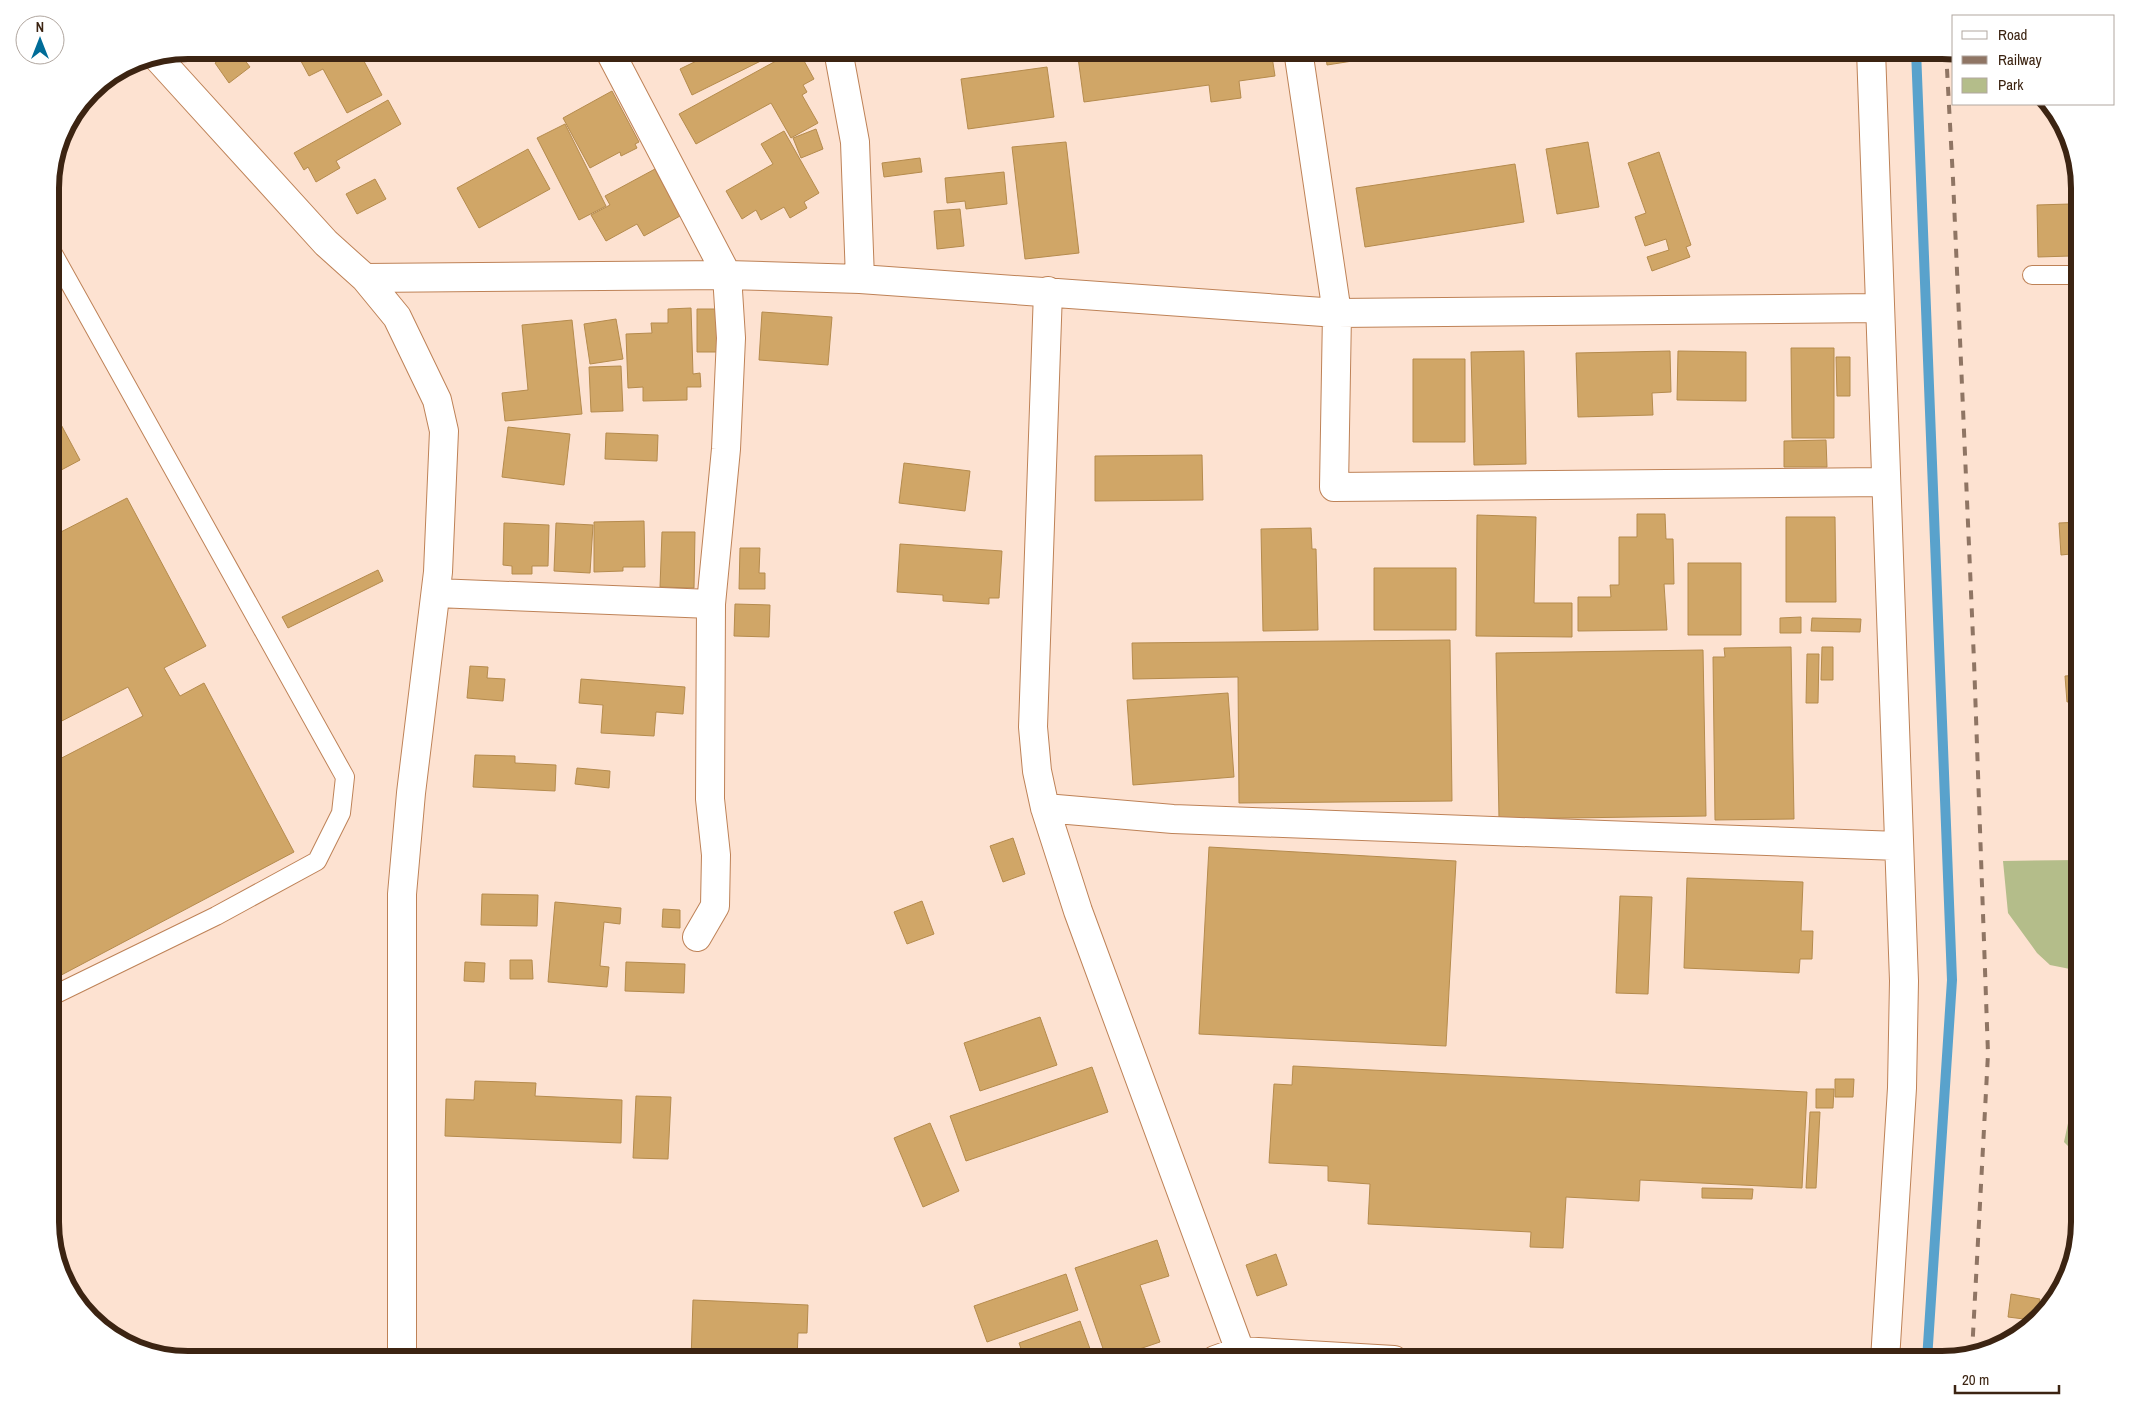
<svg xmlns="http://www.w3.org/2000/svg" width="2130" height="1410" font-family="'Archivo Narrow',sans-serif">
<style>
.green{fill:#b4bd8a}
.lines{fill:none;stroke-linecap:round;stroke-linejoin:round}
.stream{stroke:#59a2cc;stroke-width:10}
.building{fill:#d0a667;stroke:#b58b4d}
.service-casing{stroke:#be8257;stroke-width:20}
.minor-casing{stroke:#be8257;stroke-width:30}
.service{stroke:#fff;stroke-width:18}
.minor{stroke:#fff;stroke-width:28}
.rail{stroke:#8f7564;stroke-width:4;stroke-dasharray:9 9;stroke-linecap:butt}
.rim{fill:none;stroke:#3c2412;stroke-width:6}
</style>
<rect width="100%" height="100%" fill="#fde2d1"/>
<path class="green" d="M 2080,860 L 2080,971 L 2050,965 L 2037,953 L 2008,913 L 2003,861 Z
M 2077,1081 L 2080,1081 L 2080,1153 L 2075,1153 L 2064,1142 Z"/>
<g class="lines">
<path class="stream" d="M 1916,50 L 1952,980 L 1927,1360"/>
</g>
<path class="building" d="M 232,50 L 237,50 L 250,67 L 229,83 L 215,63 Z
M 295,50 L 358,50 L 382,95 L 347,113 L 323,69 L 309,76 Z
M 656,50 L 674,50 L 660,58 Z
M 719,50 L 783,50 L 692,95 L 680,69 Z
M 796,50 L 798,50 L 814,79 L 803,85 L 807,92 L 802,95 L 818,123 L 791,138 L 771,103 L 696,144 L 679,114 Z
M 1077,50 L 1271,50 L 1275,76 L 1239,81 L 1241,98 L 1211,102 L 1209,85 L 1084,102 Z
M 1325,50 L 1377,50 L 1378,57 L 1327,65 Z
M 1403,50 L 1446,50 L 1447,54 L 1405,61 Z
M 1454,50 L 1488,50 L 1455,55 Z
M 1047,67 L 1054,117 L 968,129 L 961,79 Z
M 612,91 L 639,142 L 635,144 L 637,148 L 621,156 L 620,152 L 590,168 L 563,118 Z
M 388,100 L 401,124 L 336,161 L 340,168 L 316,182 L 308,167 L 304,170 L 294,153 Z
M 565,124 L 606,206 L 579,220 L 537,138 Z
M 816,129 L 823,149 L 801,158 L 793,138 Z
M 784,131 L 819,193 L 804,202 L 807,208 L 790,218 L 784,207 L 761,220 L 756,210 L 742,219 L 726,191 L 773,164 L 761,144 Z
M 1066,142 L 1079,253 L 1025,259 L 1012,147 Z
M 1588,142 L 1599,207 L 1557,214 L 1546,149 Z
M 528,149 L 550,189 L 479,228 L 457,188 Z
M 1659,152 L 1691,245 L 1686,247 L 1690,257 L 1652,271 L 1647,257 L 1669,250 L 1666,239 L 1645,246 L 1635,217 L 1646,213 L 1628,163 Z
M 920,158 L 922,172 L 884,177 L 882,163 Z
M 1515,164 L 1524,222 L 1365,247 L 1356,188 Z
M 655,169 L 680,216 L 644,236 L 637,224 L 606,241 L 591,215 L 610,205 L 605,196 Z
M 1004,172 L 1007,204 L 966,209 L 965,201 L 947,203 L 945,178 Z
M 375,179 L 386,199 L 357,214 L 346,194 Z
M 2070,204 L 2071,256 L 2038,257 L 2037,205 Z
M 960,209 L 964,246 L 937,249 L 934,211 Z
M 691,308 L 693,374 L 700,373 L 701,387 L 687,387 L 687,400 L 643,401 L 643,387 L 628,388 L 626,334 L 652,333 L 651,323 L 668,323 L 668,309 Z
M 697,309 L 719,309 L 719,352 L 697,352 Z
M 762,312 L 832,317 L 828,365 L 759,360 Z
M 616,319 L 623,359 L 590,364 L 584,324 Z
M 572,320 L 582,414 L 505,421 L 502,393 L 528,390 L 522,325 Z
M 1791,348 L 1834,348 L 1834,438 L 1792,438 Z
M 1524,351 L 1526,464 L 1474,465 L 1471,352 Z
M 1670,351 L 1671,392 L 1652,393 L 1653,415 L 1578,417 L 1576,353 Z
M 1678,351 L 1746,352 L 1746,401 L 1677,400 Z
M 1836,357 L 1850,357 L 1850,396 L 1837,396 Z
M 1413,359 L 1465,359 L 1465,442 L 1413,442 Z
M 621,366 L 623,411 L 591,412 L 589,367 Z
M 50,404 L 80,460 L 50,476 Z
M 508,427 L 570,434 L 564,485 L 502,477 Z
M 606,433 L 658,435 L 657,461 L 605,459 Z
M 1826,440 L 1827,467 L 1784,467 L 1784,441 Z
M 1202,455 L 1203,500 L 1095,501 L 1095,456 Z
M 904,463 L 970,471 L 965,511 L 899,503 Z
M 127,498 L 206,646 L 164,668 L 180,696 L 204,683 L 294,852 L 50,981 L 50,764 L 143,716 L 128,687 L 50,727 L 50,521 L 57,534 Z
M 1637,514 L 1665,514 L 1666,539 L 1673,539 L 1674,584 L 1664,584 L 1667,630 L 1578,631 L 1578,597 L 1611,597 L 1610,585 L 1619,585 L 1619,537 L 1637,537 Z
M 1477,515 L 1536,517 L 1534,603 L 1572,603 L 1572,637 L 1476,636 Z
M 1786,517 L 1835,517 L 1836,602 L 1786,602 Z
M 644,521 L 645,567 L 623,567 L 623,571 L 594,572 L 594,522 Z
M 2080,522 L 2080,553 L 2061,555 L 2059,523 Z
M 504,523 L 549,525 L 548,566 L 532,566 L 532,574 L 512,574 L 512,566 L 503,565 Z
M 556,523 L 593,525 L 590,573 L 554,571 Z
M 1311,528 L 1312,549 L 1316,549 L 1318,630 L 1263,631 L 1261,529 Z
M 662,532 L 695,532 L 694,588 L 660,587 Z
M 900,544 L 1002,551 L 999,598 L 989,598 L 989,604 L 943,601 L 943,595 L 897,592 Z
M 740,548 L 760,548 L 759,573 L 765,573 L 765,589 L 739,589 Z
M 1688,563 L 1741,563 L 1741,635 L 1688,635 Z
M 1374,568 L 1456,568 L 1456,630 L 1374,630 Z
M 378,570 L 383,581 L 288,628 L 282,617 Z
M 735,604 L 770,605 L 769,637 L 734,636 Z
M 1801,617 L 1801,633 L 1780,633 L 1780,618 Z
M 1812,618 L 1861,619 L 1860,632 L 1811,631 Z
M 1450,640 L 1452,801 L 1239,803 L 1238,677 L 1133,679 L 1132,643 Z
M 1791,647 L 1794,819 L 1715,820 L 1713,657 L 1725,657 L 1724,648 Z
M 1822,647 L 1833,647 L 1833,680 L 1821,680 Z
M 1703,650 L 1706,816 L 1499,819 L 1496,653 Z
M 1807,654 L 1819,654 L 1818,703 L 1806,703 Z
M 470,666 L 488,667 L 487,678 L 505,679 L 503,701 L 467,698 Z
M 2080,675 L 2080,700 L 2067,702 L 2065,676 Z
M 581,679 L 685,687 L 683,714 L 656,712 L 654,736 L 601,733 L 603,705 L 579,703 Z
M 1228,693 L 1234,777 L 1133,785 L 1127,700 Z
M 475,755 L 515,756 L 515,763 L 556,765 L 555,791 L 473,787 Z
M 577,768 L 610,771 L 609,788 L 575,784 Z
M 1013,838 L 1025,874 L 1003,882 L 990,846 Z
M 1209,847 L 1456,861 L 1446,1046 L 1199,1034 Z
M 1687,878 L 1803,882 L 1801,931 L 1813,931 L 1812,959 L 1800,959 L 1799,973 L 1684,968 Z
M 482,894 L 538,895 L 537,926 L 481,925 Z
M 1620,896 L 1652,897 L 1648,994 L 1616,993 Z
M 922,901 L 934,934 L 907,944 L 894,912 Z
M 555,902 L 621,908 L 620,924 L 604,922 L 600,966 L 609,967 L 607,987 L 548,982 Z
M 663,909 L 680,910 L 680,928 L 662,927 Z
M 510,960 L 532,960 L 533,979 L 510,979 Z
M 465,962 L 485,963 L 484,982 L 464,981 Z
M 626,962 L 685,964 L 684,993 L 625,991 Z
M 1040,1017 L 1057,1065 L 980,1091 L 964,1043 Z
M 1293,1066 L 1807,1092 L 1802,1188 L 1640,1180 L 1639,1201 L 1566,1197 L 1563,1248 L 1530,1247 L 1531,1232 L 1368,1224 L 1370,1184 L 1328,1181 L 1328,1166 L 1269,1163 L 1274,1084 L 1292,1085 Z
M 1092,1067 L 1108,1112 L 966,1161 L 950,1116 Z
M 1835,1079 L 1854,1079 L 1853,1097 L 1835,1097 Z
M 475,1081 L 536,1083 L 535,1096 L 622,1100 L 621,1143 L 445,1136 L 446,1099 L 474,1100 Z
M 1816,1089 L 1834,1089 L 1833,1108 L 1816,1108 Z
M 636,1096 L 671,1097 L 668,1159 L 633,1158 Z
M 1810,1112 L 1820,1112 L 1816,1188 L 1806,1188 Z
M 930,1123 L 959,1191 L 923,1207 L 894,1138 Z
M 1702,1188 L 1753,1189 L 1752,1199 L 1702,1198 Z
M 1157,1240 L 1169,1276 L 1140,1285 L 1160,1342 L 1107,1360 L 1075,1268 Z
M 1276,1254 L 1287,1285 L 1257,1296 L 1246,1265 Z
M 1066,1274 L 1078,1310 L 987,1342 L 974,1306 Z
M 2011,1294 L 2040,1299 L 2037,1316 L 2032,1320 L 2008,1317 Z
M 693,1300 L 808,1305 L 807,1333 L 798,1333 L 797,1360 L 691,1360 Z
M 1080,1321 L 1094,1360 L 1025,1360 L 1019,1343 Z
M 352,1355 L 353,1360 L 326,1360 Z"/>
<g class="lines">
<g class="service-casing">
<path id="service" d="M 50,248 L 345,777 L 341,813 L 317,861 L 216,916 L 50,997
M 2032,275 L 2080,275"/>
</g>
<g class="minor-casing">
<path id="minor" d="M 609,50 L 727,275 L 731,338 L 726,449 L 711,604 L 710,799 L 716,855 L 715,906 L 697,937
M 838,50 L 855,142 L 860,279
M 1298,50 L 1337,313 L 1334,487 L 1885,482
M 1871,50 L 1904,981 L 1902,1088 L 1885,1360
M 156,56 L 326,243 L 365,278 L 397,317 L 437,400 L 444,431 L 438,572 L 411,793 L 402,894 L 402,1360
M 365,278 L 727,275 L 860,279 L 1337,313 L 1879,308
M 1048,291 L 1033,727 L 1037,771 L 1045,808 L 1078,911 L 1240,1351
M 436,593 L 711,604
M 1045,808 L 1173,819 L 1898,846
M 1215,1360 L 1240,1351 L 1394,1360"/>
</g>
<use href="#service" class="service"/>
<use href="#minor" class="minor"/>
<path class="rail" d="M 1946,51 L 1953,179 L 1974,661 L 1988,1054 L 1972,1353"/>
</g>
<path d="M0 0H2130V1410H0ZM188 59H1942A129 129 0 0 1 2071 188V1222A129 129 0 0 1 1942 1351H188A129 129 0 0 1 59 1222V188A129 129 0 0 1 188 59Z" fill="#fff" fill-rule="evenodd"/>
<path class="rim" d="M188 59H1942A129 129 0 0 1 2071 188V1222A129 129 0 0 1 1942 1351H188A129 129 0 0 1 59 1222V188A129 129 0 0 1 188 59Z"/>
<rect x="1952" y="15" width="162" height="90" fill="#ffffff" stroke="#b1a7a0"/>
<rect x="1962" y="31" width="25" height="8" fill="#ffffff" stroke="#b1a7a0"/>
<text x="1998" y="40" font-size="15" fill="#3c2412">Road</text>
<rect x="1962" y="56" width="25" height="8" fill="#8f7564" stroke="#b1a7a0"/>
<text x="1998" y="65" font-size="15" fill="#3c2412">Railway</text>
<rect x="1962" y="78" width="25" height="15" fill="#b4bd8a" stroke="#b1a7a0"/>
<text x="1998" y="90" font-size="15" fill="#3c2412">Park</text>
<g transform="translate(40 40)"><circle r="24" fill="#ffffff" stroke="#b1a7a0"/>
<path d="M0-4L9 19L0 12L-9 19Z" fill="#006c98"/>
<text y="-8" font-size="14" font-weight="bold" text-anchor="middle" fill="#3c2412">N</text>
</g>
<path d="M1955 1385v8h104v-8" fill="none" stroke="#3c2412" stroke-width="2.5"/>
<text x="1962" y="1385" font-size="15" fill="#3c2412" stroke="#ffffff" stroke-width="4" paint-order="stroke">20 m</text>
</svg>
